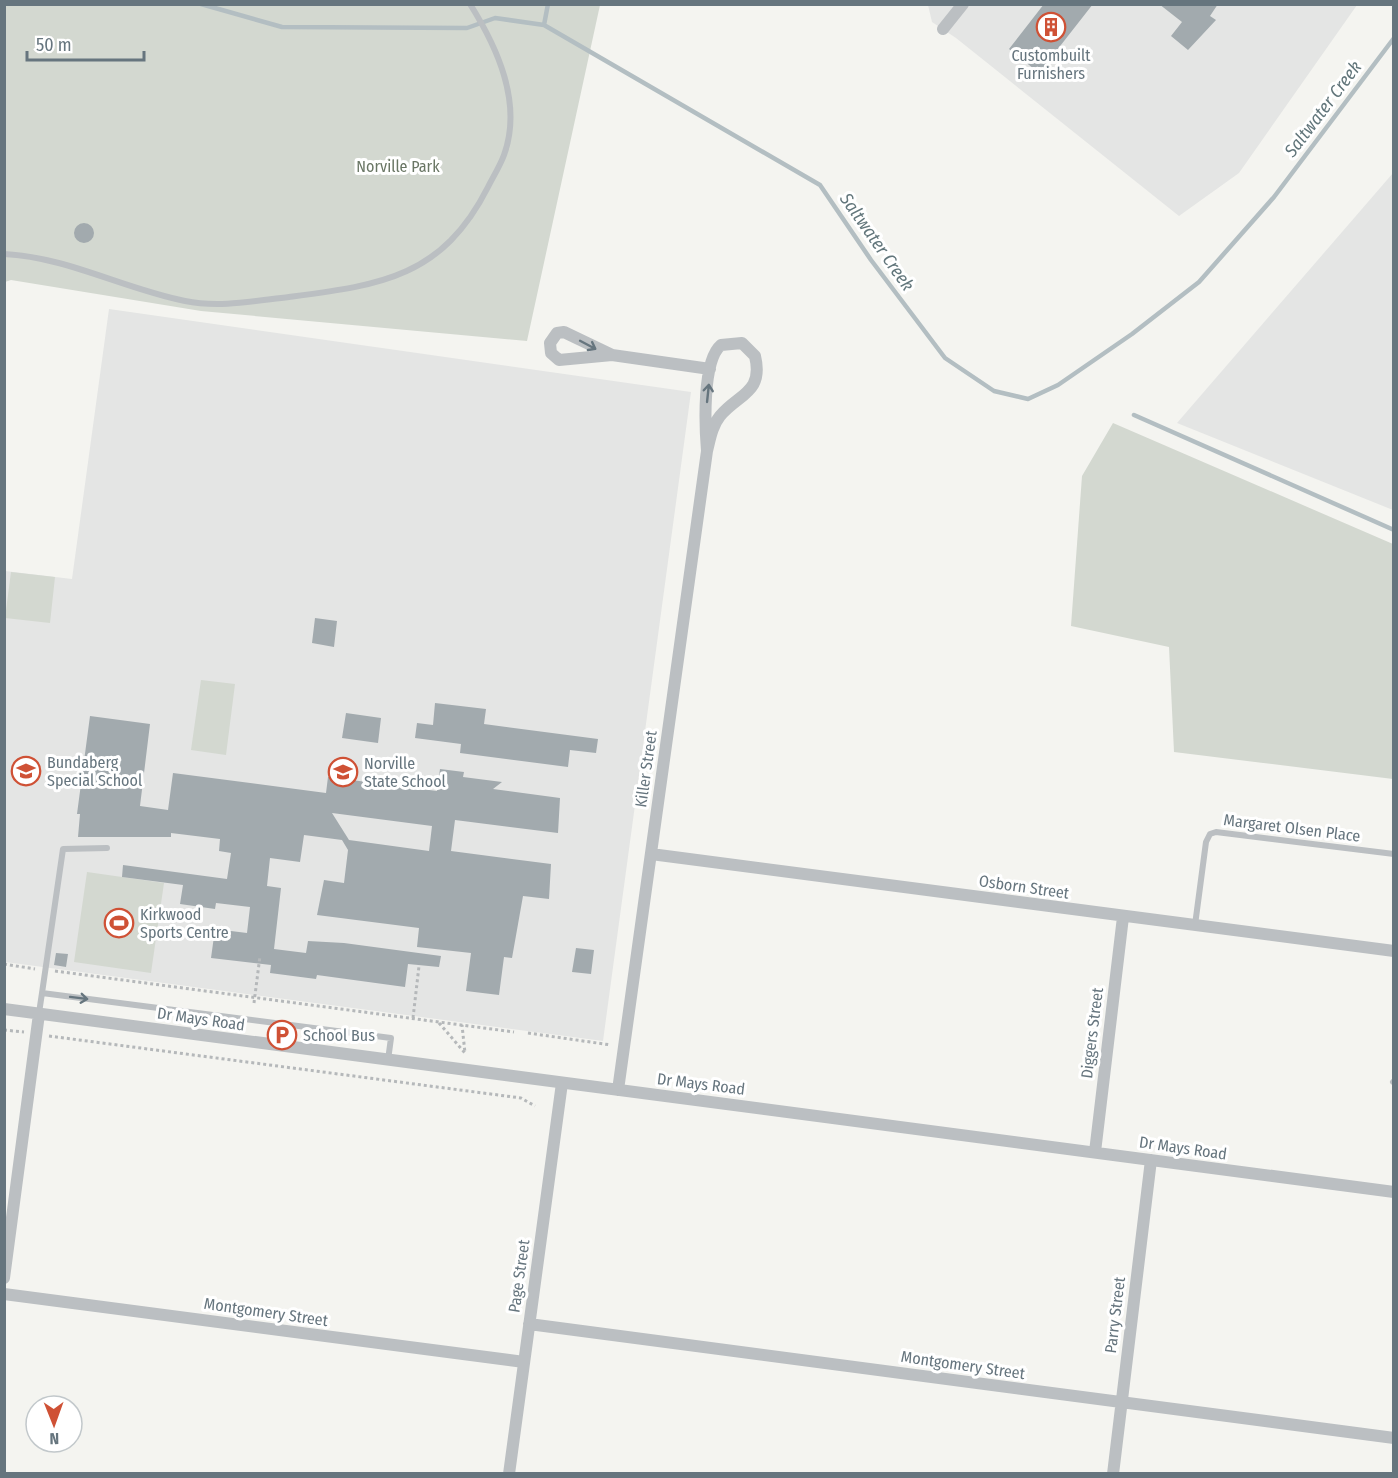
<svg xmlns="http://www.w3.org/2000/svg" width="1398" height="1478" font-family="'Fira Sans Condensed',sans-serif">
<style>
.built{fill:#e4e5e4}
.green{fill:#d3d8d0}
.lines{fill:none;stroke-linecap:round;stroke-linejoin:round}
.stream{stroke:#b3bec2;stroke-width:4.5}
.building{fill:#a2aaae;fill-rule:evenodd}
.path{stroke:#b5b8ba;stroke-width:3;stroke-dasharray:3 3;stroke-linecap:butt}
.lane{stroke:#bbbfc2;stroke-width:6}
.street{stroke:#bbbfc2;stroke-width:12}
.oneway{stroke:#66757e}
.labels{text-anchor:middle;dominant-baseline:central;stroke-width:6;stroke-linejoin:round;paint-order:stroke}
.poi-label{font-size:16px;fill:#66757e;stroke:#fff;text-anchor:start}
.park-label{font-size:16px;fill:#697664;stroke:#fff}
.street-label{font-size:16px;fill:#66757e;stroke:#fff}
.water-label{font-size:18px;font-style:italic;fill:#62767b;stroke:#fff}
</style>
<rect width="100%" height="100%" fill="#f4f4f0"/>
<path class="built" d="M 928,5 L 1357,5 L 1239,173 L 1179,216 L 956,38 L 932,22 Z
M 1393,173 L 1393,510 L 1177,423 Z
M 109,309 L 691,392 L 603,1041 L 5,962 L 5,571 L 72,579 Z"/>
<path class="green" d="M 5,5 L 600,5 L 527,341 L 201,311 L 11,280 L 5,282 Z
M 1113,423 L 1393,544 L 1393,779 L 1174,752 L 1169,647 L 1071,626 L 1082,476 Z
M 11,572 L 55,577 L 50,623 L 5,618 Z
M 201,680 L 235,684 L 226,755 L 191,750 Z
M 87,872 L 164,883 L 151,973 L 74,962 Z"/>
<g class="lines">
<path class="stream" d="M 201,4 L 282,27 L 467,28 L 495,18 L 544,25 L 820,185 L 871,260 L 945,358 L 994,391 L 1028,399 L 1058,385 L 1132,334 L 1199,282 L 1274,197 L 1394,38
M 544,25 L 548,4
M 1134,415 L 1394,530"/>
</g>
<path class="building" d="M 1044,4 L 1093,4 L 1039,73 L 1009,49 Z
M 1159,4 L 1218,4 L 1210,16 L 1216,20 L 1188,50 L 1171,36 L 1182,22 Z
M74 233a10 10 0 1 1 20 0a10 10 0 1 1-20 0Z
M 315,618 L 337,621 L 334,647 L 312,643 Z
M 435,703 L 486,709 L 484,724 L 598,739 L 596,753 L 570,750 L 568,767 L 460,753 L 461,744 L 415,738 L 417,723 L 433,725 Z
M 346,713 L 381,718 L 378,743 L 342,738 Z
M 90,716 L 150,724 L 140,806 L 168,810 L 173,773 L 326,793 L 328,777 L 437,791 L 440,769 L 464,772 L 463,777 L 502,782 L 493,789 L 560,798 L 558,833 L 455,820 L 451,851 L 551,864 L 549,899 L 523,896 L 512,958 L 504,957 L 499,995 L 466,991 L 471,953 L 417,947 L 419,928 L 317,915 L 324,880 L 344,883 L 348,850 L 342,840 L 304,835 L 300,862 L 270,858 L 267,886 L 281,888 L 274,949 L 306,953 L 308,941 L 344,943 L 441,956 L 439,967 L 408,964 L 405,987 L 317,975 L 316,979 L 270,973 L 271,965 L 211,958 L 215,929 L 247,933 L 250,907 L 216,903 L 215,909 L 180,904 L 183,885 L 122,877 L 123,865 L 227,879 L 231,853 L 219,851 L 220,839 L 171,833 L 171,837 L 78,837 L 80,814 L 77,814 ZM 332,813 L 432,826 L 429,851 L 349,840 Z
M 576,948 L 594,950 L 591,974 L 572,972 Z
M 56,953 L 68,954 L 66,967 L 54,965 Z"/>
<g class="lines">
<path class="path" d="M 4,964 L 35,969
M 55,971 L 514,1032
M 254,1003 L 260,956
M 413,1018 L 419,966
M 439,1023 L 465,1053 L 462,1025
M 4,1030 L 24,1032
M 528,1033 L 611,1045
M 49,1036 L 521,1098 L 535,1106"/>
<path class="lane" d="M 4,254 C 67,257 124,289 185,301 C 219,308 254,301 289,297 C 380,285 442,278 488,187 C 493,177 500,166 504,155 C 523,103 497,47 470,4
M 1195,925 L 1206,842 L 1210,834 L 1216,832 L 1394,854
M 42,993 L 63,849 L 107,848
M 39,1013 L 42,993 L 391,1038 L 388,1060
M 1393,1082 L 1394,1081"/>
<path class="street" d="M 943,29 L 963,4
M 612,355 L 564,332 L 557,333 L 550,343 L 551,353 L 559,360 L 612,355 L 710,369
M 651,854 L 1394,951
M 4,1009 L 1394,1192
M 618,1090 L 707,451 C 710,439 712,426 720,416 C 738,394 764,393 755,356 L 742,343 L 721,345 C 702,361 705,427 707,451
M 1095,1152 L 1123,917
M 4,1278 L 39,1014
M 4,1294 L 524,1362
M 529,1324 L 1394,1438
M 509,1474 L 562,1083
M 1113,1474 L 1151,1160"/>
</g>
<defs><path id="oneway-shaft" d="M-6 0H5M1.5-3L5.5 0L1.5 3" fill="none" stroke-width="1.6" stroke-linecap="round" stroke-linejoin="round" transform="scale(1.5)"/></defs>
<g class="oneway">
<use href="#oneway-shaft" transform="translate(588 345) rotate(28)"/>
<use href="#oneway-shaft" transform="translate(708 393) rotate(-84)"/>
<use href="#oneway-shaft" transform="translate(79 998) rotate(7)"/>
</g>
<defs>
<g id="building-ring" transform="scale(1.5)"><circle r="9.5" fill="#fff" stroke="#cf5135" stroke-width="1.5"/><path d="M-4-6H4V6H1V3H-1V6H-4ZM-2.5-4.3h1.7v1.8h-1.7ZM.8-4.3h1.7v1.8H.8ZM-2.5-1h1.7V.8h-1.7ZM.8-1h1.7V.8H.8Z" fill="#cf5135"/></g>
<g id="school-ring" transform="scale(1.5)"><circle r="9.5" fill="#fff" stroke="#cf5135" stroke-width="1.5"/><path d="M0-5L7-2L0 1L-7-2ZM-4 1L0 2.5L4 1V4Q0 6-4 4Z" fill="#cf5135"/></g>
<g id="stadium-ring" transform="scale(1.5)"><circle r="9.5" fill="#fff" stroke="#cf5135" stroke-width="1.5"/><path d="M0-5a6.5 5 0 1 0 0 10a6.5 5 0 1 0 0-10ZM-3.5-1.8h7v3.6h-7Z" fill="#cf5135"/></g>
<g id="parking-ring" transform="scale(1.5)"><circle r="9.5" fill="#fff" stroke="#cf5135" stroke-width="1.5"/><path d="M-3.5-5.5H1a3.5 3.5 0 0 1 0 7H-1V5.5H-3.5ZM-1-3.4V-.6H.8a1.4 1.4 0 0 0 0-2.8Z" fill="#cf5135"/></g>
</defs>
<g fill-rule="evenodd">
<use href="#building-ring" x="1051" y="27"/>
<use href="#school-ring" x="26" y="771"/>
<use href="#school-ring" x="343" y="772"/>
<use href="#stadium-ring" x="119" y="923"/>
<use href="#parking-ring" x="282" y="1035"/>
</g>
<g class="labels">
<g class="poi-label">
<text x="1051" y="55" text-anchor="middle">Custombuilt<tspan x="1051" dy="18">Furnishers</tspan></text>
<text x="47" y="762">Bundaberg<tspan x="47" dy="18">Special School</tspan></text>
<text x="364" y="763">Norville<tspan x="364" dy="18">State School</tspan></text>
<text x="140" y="914">Kirkwood<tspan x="140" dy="18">Sports Centre</tspan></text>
<text x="303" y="1035">School Bus</text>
</g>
<g class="park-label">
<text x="398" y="166">Norville Park</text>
</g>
<g class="street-label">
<text transform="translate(646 769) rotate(-82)">Killer Street</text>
<text transform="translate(1292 828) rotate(7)">Margaret Olsen Place</text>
<text transform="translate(1024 887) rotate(8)">Osborn Street</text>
<text transform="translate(201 1019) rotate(8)">Dr Mays Road</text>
<text transform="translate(1092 1033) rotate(-83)">Diggers Street</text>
<text transform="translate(701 1084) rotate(7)">Dr Mays Road</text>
<text transform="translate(1183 1148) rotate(8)">Dr Mays Road</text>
<text transform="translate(519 1276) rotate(-82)">Page Street</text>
<text transform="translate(266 1312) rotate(8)">Montgomery Street</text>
<text transform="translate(1115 1315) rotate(-83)">Parry Street</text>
<text transform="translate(963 1365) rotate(8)">Montgomery Street</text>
</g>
<g class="water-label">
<text transform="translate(1323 109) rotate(-53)">Saltwater Creek</text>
<text transform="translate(877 242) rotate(55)">Saltwater Creek</text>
</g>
</g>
<rect width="1398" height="1478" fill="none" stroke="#66757e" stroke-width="12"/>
<g transform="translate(54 1424) rotate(179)"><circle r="28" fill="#ffffff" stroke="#c2c8cb" stroke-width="1.5"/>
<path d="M0-4.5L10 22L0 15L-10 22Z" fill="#cf5135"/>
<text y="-9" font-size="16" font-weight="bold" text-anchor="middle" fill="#66757e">N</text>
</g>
<path d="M27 51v9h117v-9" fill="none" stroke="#66757e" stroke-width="3"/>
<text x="36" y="51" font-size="18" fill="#66757e" stroke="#ffffff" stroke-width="4.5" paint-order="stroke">50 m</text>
</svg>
